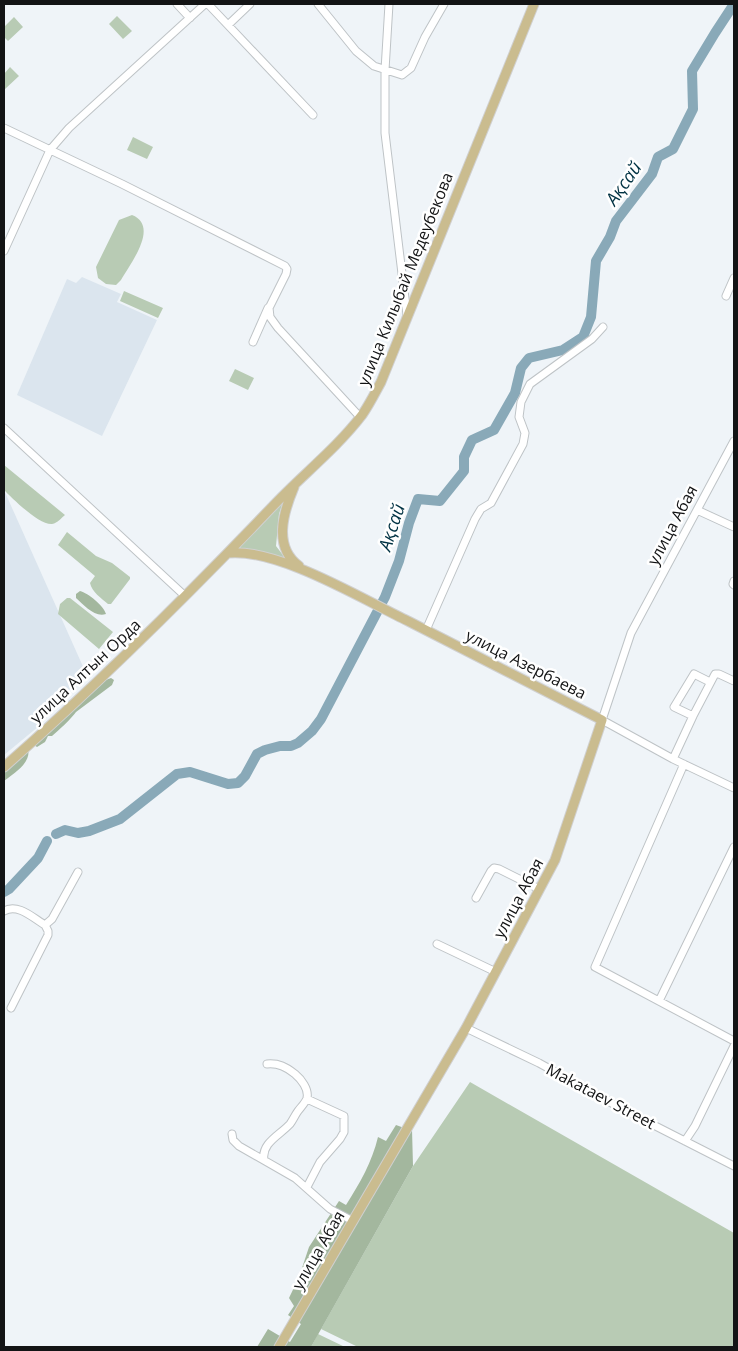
<svg xmlns="http://www.w3.org/2000/svg" width="738" height="1351" font-family="'Open Sans',sans-serif">
<style>
.built{fill:#dbe5ee}
.green{fill:#b8cbb4}
.forest{fill:#a3b79e}
.lines{fill:none;stroke-linecap:round;stroke-linejoin:round}
.river{stroke:#89a9b8;stroke-width:10}
.minor-casing{stroke:#bec3c6;stroke-width:9}
.major-casing{stroke:#d0d0d0;stroke-width:11}
.minor{stroke:#fff;stroke-width:7}
.major{stroke:#cabc8f;stroke-width:9}
.labels{text-anchor:middle;dominant-baseline:central;stroke-width:5;stroke-linejoin:round;paint-order:stroke}
.street-label{font-size:16px;fill:#131415;stroke:#fff}
.water-label{font-size:18px;font-style:italic;fill:#003243;stroke:#fff}
</style>
<rect width="100%" height="100%" fill="#eff4f8"/>
<path class="built" d="M 82,277 L 121,294 L 117,302 L 157,320 L 102,436 L 17,395 L 67,279 L 76,283 Z
M 4,490 L 85,671 L 39,726 L 4,755 Z"/>
<path class="green" d="M 117,16 L 132,31 L 123,39 L 109,24 Z
M 14,17 L 23,27 L 8,41 L 4,37 L 4,27 Z
M 10,67 L 19,76 L 4,90 L 4,74 Z
M 133,137 L 153,147 L 147,159 L 127,150 Z
M 132,215 C 160,226 130,264 121,280 L 116,285 L 106,284 L 98,278 L 96,267 L 119,220 Z
M 124,291 L 163,308 L 158,318 L 120,301 Z
M 235,369 L 254,378 L 248,390 L 229,381 Z
M 4,465 L 65,515 C 61,518 58,523 52,524 C 39,525 13,499 4,490 Z
M 285,496 L 279,514 L 276,546 L 289,563 L 238,547 Z
M 67,532 L 96,556 L 112,563 L 130,577 L 130,579 L 111,604 L 108,604 C 101,598 92,592 90,583 L 95,576 L 58,545 Z
M 67,598 L 70,598 L 113,632 L 99,649 L 58,614 L 60,604 Z
M 470,1082 L 734,1233 L 734,1347 L 358,1347 L 321,1329 L 413,1166 Z
M 318,1334 L 345,1347 L 311,1347 Z"/>
<path class="forest" d="M 80,591 C 88,593 104,606 106,614 C 95,618 84,605 76,598 L 76,594 Z
M 111,678 L 114,680 L 112,685 L 76,712 C 72,718 58,731 52,736 L 48,736 L 45,742 L 37,747 L 34,745 L 80,701 L 84,700 L 103,681 Z
M 28,748 C 32,763 13,774 4,781 L 4,772 L 5,770 Z
M 396,1125 L 407,1129 L 412,1129 L 413,1166 L 311,1347 L 257,1347 L 268,1329 L 290,1342 L 301,1324 L 288,1315 L 294,1306 L 289,1298 L 299,1277 L 309,1247 L 339,1201 L 346,1205 C 360,1183 372,1162 378,1137 L 386,1141 Z"/>
<g class="lines">
<path class="river" d="M 56,834 L 65,830 L 78,833 L 89,831 L 120,819 L 177,774 L 190,772 L 228,784 L 238,783 L 245,776 L 257,754 L 265,750 L 280,746 L 291,746 L 298,743 L 312,731 L 321,719 L 385,597 L 399,561 L 409,523 L 418,499 L 440,501 L 464,471 L 464,457 L 472,440 L 494,430 L 515,393 L 521,368 L 529,358 L 563,350 L 583,337 L 591,317 L 596,261 L 610,237 L 616,221 L 652,174 L 658,157 L 673,149 L 693,109 L 692,71 L 715,33 L 734,4
M 4,892 L 9,889 L 38,858 L 47,841"/>
<g class="minor-casing">
<path id="minor" d="M 177,4 L 190,18
M 208,4 L 313,115
M 318,4 L 356,51 L 374,66 L 402,75 L 411,68 L 425,37 L 444,4
M 389,4 L 385,70 L 385,133 L 407,315
M 228,25 L 250,4
M 4,128 L 122,184 L 285,266 L 287,269 L 286,274 L 269,308 L 270,317 L 278,328 L 360,417
M 4,251 L 50,150 L 69,128 L 205,4
M 726,296 L 734,278
M 253,342 L 268,308
M 4,428 L 185,596
M 734,441 L 631,633 L 602,720 L 673,759 L 734,788
M 697,510 L 734,527
M 734,581 L 733,584 L 734,585
M 426,630 L 475,519 L 481,509 L 491,503 L 523,444 L 525,433 L 519,417 L 521,402 L 530,384 L 592,339 L 603,327
M 710,682 L 694,674 L 674,707 L 693,716 L 715,674 L 719,674 L 734,681
M 673,759 L 693,716
M 684,764 L 595,967 L 734,1041
M 476,898 L 491,871 L 494,868 L 499,869 L 539,889
M 4,911 C 18,903 33,918 45,925 L 52,919 L 78,872
M 437,944 L 496,972
M 659,1001 L 734,847
M 11,1008 L 48,935 L 48,931 L 45,925
M 466,1028 L 539,1063 L 626,1111 L 734,1166
M 232,1134 L 233,1140 L 239,1146 L 295,1178 L 330,1209 L 353,1221
M 685,1141 L 695,1126 L 734,1046
M 264,1160 C 261,1143 280,1135 290,1124 C 293,1120 295,1115 298,1111 C 301,1107 306,1102 307,1098 C 309,1089 301,1079 295,1074 C 286,1067 279,1063 267,1064
M 307,1187 L 320,1162 L 340,1139 L 344,1132 L 344,1116 L 307,1099"/>
</g>
<g class="major-casing">
<path id="major" d="M 294,487 C 283,513 273,547 299,566
M 228,553 C 278,548 362,599 408,621 C 473,654 537,687 602,720 L 555,860 L 466,1028 L 279,1347
M 4,767 C 97,685 186,597 272,507 C 301,476 336,449 362,415 C 369,405 375,393 381,382 L 534,4"/>
</g>
<use href="#minor" class="minor"/>
<use href="#major" class="major"/>
</g>
<g class="labels">
<g class="street-label">
<text transform="translate(405 279) rotate(-68)">улица Килыбай Медеубекова</text>
<text transform="translate(672 525) rotate(-62)">улица Абая</text>
<text transform="translate(526 664) rotate(27)">улица Азербаева</text>
<text transform="translate(85 671) rotate(-43)">улица Алтын Орда</text>
<text transform="translate(518 898) rotate(-62)">улица Абая</text>
<text transform="translate(601 1096) rotate(28)">Makataev Street</text>
<text transform="translate(318 1250) rotate(-60)">улица Абая</text>
</g>
<g class="water-label">
<text transform="translate(623 183) rotate(-55)">Ақсай</text>
<text transform="translate(391 527) rotate(-72)">Ақсай</text>
</g>
</g>
<rect width="738" height="1351" fill="none" stroke="#131415" stroke-width="10"/>
</svg>
